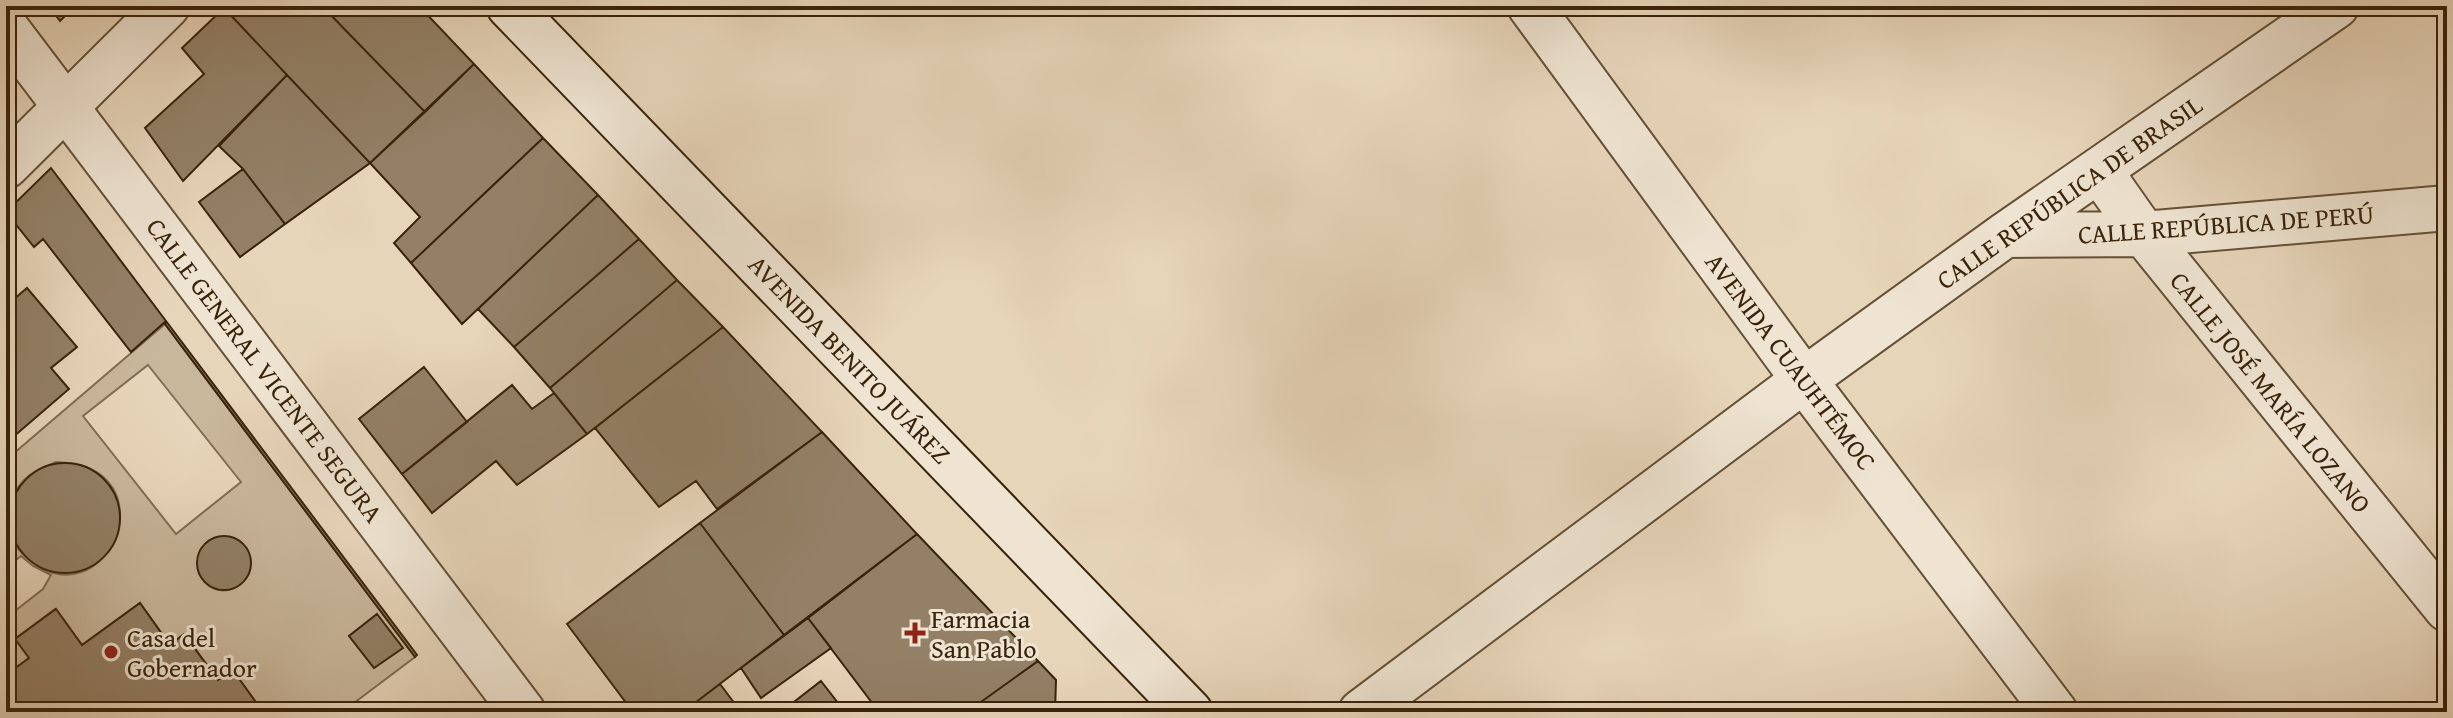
<svg xmlns="http://www.w3.org/2000/svg" width="2453" height="718" font-family="'Gentium Book Plus',serif">
<style>
.green{fill:#c9b79c;stroke:#806d53;stroke-width:2;fill-rule:evenodd}
.building{fill:#938066;stroke:#38230a;stroke-width:2}
.lines{fill:none;stroke-linecap:round;stroke-linejoin:round}
.minor-casing{stroke:#645036;stroke-width:48}
.tertiary-casing{stroke:#645036;stroke-width:48}
.secondary-casing{stroke:#38230a;stroke-width:48}
.minor{stroke:#efe4d2;stroke-width:44}
.tertiary{stroke:#efe4d2;stroke-width:44}
.secondary{stroke:#efe4d2;stroke-width:44}
.poi-dot{fill:#8f2418;stroke:#efe4d2;stroke-width:3}
.labels{text-anchor:middle;dominant-baseline:central;stroke-width:6;stroke-linejoin:round;paint-order:stroke}
.street-label{font-size:26px;fill:#38230a;stroke:#efe4d2}
.poi-label{font-size:26px;fill:#38230a;stroke:#efe4d2;text-anchor:start}
</style>
<rect width="100%" height="100%" fill="#e7d5ba"/>
<filter id="stains"><feTurbulence type="fractalNoise" baseFrequency=".0025" numOctaves="4"/><feColorMatrix values="0 0 0 0 .2 0 0 0 0 .09 0 0 0 0 .02 0 0 0 .5 -.17"/></filter>
<radialGradient id="worn" r=".72"><stop offset=".6" stop-color="#630" stop-opacity="0"/><stop offset="1" stop-color="#630" stop-opacity=".3"/></radialGradient>
<path class="green" d="M 165,324 L 415,657 L 342,712 L 263,712 L 232,670 L 218,680 L 185,635 L 170,645 L 140,603 L 82,645 L 55,609 L 16,638 L 29,658 L 6,675 L 6,618 L 43,589 L 51,575 L 33,566 L 21,556 L 6,568 L 6,460 ZM 148,365 L 241,482 L 176,534 L 83,416 ZM 56,462 C 175,465 106,627 26,557 C 4,538 4,501 24,480 C 33,471 44,467 56,462 ZM 225,536 L 242,544 L 251,560 C 250,572 247,581 236,587 C 200,605 177,545 225,536 ZM 377,615 L 402,648 L 374,668 L 349,636 Z"/>
<path class="building" d="M 49,6 L 75,6 L 60,21 Z
M 226,6 L 322,6 L 425,112 L 370,163 L 224,8 Z
M 322,6 L 419,6 L 474,64 L 425,112 Z
M 224,8 L 287,75 L 183,181 L 145,128 L 204,74 L 182,48 Z
M 474,64 L 543,138 L 411,263 L 394,243 L 420,217 L 370,163 Z
M 287,75 L 370,163 L 285,224 L 243,169 L 219,146 Z
M 543,138 L 598,195 L 462,324 L 411,263 Z
M 51,168 L 166,321 L 131,352 L 43,239 L 34,247 L 6,212 Z
M 243,169 L 285,224 L 240,257 L 199,202 Z
M 598,195 L 639,239 L 514,347 L 478,309 Z
M 639,239 L 677,280 L 550,388 L 514,347 Z
M 677,280 L 723,327 L 587,434 L 550,388 Z
M 27,288 L 77,347 L 51,368 L 69,389 L 6,443 L 6,306 Z
M 166,321 L 417,655 L 415,657 L 165,324 Z
M 723,327 L 822,432 L 717,509 L 696,481 L 659,507 L 595,428 Z
M 424,367 L 467,422 L 402,474 L 359,419 Z
M 512,385 L 532,409 L 554,393 L 587,434 L 517,485 L 496,461 L 432,513 L 402,474 Z
M 822,432 L 917,534 L 784,635 L 700,523 Z
M10 518a55 55 0 1 1 110 0a55 55 0 1 1-110 0Z
M 700,523 L 784,635 L 683,712 L 633,712 L 567,624 Z
M 917,534 L 1038,661 L 967,712 L 879,712 L 808,618 Z
M197 563a27 27 0 1 1 54 0a27 27 0 1 1-54 0Z
M 140,603 L 170,645 L 184,634 L 218,680 L 232,669 L 263,712 L 6,712 L 6,675 L 29,658 L 15,639 L 56,609 L 82,645 Z
M 377,614 L 403,648 L 374,668 L 349,636 Z
M 808,618 L 831,648 L 761,698 L 741,668 Z
M 1038,661 L 1056,680 L 1055,712 L 967,712 Z
M 821,681 L 845,712 L 781,712 Z
M 720,684 L 741,712 L 683,712 Z"/>
<g class="lines">
<g class="minor-casing">
<path id="minor" d="M 1530,6 L 1804,380 L 2055,712
M 6,166 L 167,6
M 2099,170 L 2144,234 L 2447,609
M 2005,235 L 2144,234 L 2447,208
M 1361,712 L 1804,380 L 2005,235 L 2336,6"/>
</g>
<g class="tertiary-casing">
<path id="tertiary" d="M 6,28 L 523,712"/>
</g>
<g class="secondary-casing">
<path id="secondary" d="M 509,6 L 1190,712"/>
</g>
<use href="#minor" class="minor"/>
<use href="#tertiary" class="tertiary"/>
<use href="#secondary" class="secondary"/>
</g>
<g class="poi-dot">
<path d="M911 621h8v8h8v8h-8v8h-8v-8h-8v-8h8z"/>
<circle cx="111" cy="652" r="8"/>
</g>
<g class="labels">
<g class="street-label">
<text transform="translate(2069 192) rotate(-35)">CALLE REPÚBLICA DE BRASIL</text>
<text transform="translate(2226 224) rotate(-4)">CALLE REPÚBLICA DE PERÚ</text>
<text transform="translate(850 359) rotate(46)">AVENIDA BENITO JUÁREZ</text>
<text transform="translate(1791 361) rotate(53)">AVENIDA CUAUHTÉMOC</text>
<text transform="translate(265 370) rotate(53)">CALLE GENERAL VICENTE SEGURA</text>
<text transform="translate(2271 392) rotate(51)">CALLE JOSÉ MARÍA LOZANO</text>
</g>
<g class="poi-label">
<text x="931" y="618">Farmacia<tspan x="931" dy="30">San Pablo</tspan></text>
<text x="127" y="637">Casa del<tspan x="127" dy="30">Gobernador</tspan></text>
</g>
</g>
<rect width="2453" height="718" fill="none" stroke="#e7d5ba" stroke-width="32"/>
<rect x="8" y="8" width="2437" height="702" fill="none" stroke="#38230a" stroke-width="4"/>
<rect x="16" y="16" width="2421" height="686" fill="none" stroke="#38230a" stroke-width="2"/>
<rect width="100%" height="100%" filter="url(#stains)"/>
<rect width="100%" height="100%" fill="url(#worn)"/>
</svg>
